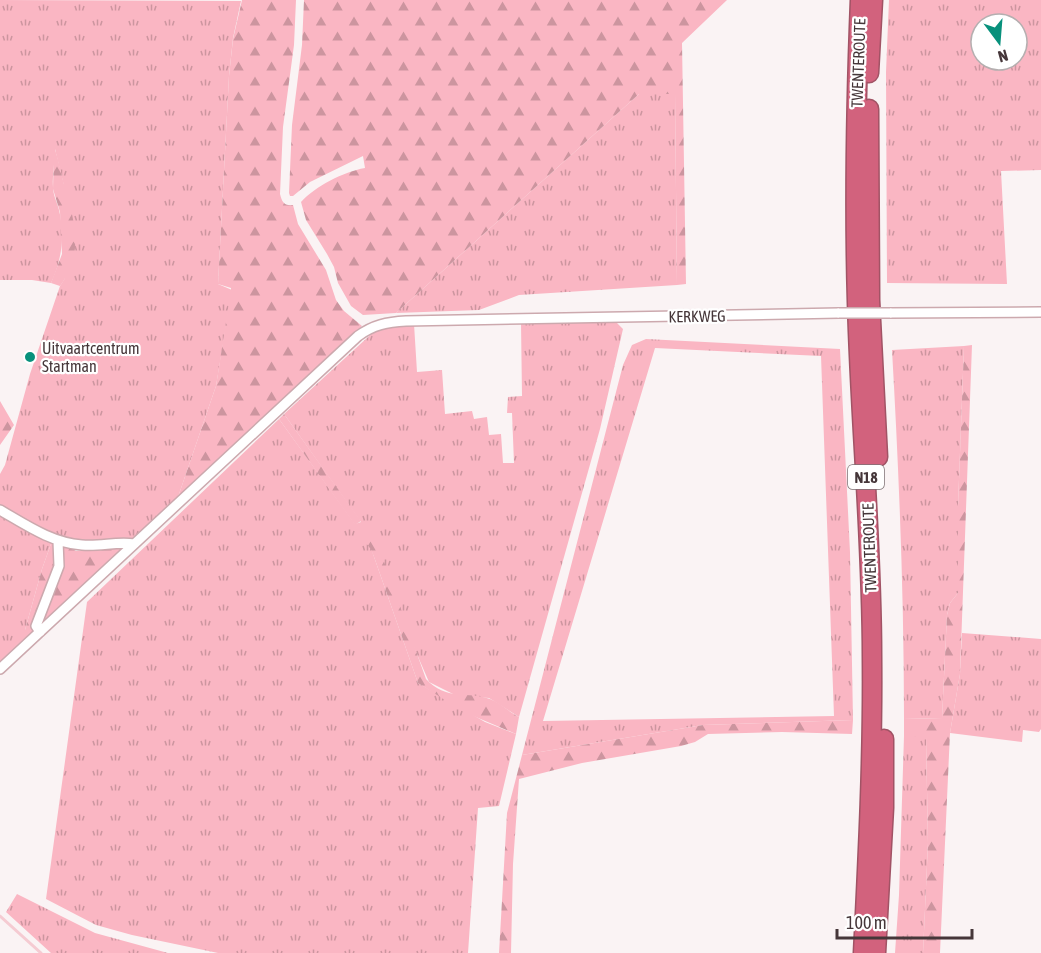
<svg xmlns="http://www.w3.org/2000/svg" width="1041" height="953" font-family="'Asap Condensed',sans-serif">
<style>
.grass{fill:url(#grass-tufts);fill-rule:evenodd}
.forest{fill:url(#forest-firs)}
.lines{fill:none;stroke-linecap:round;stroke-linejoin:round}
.stream{stroke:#f5cbd2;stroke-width:3}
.street-casing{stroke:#cca9ae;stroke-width:12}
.highway-casing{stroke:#a15365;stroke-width:21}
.street{stroke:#fff;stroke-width:9}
.highway{stroke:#d2627d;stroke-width:18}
.street-bridge-casing{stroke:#cca9ae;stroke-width:12;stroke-linecap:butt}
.street-bridge{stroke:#fff;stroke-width:9}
.poi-dot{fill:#08917c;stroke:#fff;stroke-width:2}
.labels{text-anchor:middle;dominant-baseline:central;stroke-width:4.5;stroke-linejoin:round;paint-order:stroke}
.shield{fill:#fff;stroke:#7d7274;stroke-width:1.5}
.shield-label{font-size:15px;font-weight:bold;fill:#453639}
.street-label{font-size:16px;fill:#453639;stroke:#fff}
.poi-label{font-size:16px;fill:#453639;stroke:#fff;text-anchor:start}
</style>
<defs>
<pattern id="grass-tufts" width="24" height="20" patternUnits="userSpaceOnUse" patternTransform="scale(1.5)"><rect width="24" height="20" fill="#fab6c3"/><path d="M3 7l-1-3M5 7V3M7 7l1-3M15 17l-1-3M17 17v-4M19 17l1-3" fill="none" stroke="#cc959f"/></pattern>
<pattern id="forest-firs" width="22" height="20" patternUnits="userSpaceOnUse" patternTransform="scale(1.5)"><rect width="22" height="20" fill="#fab6c3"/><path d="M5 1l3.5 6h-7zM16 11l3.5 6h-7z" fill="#cc959f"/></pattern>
</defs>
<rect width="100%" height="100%" fill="#faf3f4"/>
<path class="grass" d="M 0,0 L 241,1 L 233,38 L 229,76 L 218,284 L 232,290 L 216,386 L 178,497 L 134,538 L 83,542 L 62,539 L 0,505 L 0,474 L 5,465 L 30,374 L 60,286 L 65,278 L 64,186 L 55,149 C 55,162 52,175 53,187 C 53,195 57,202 59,210 C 65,235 62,260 51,283 L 32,280 L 0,280 Z
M 889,0 L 1041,0 L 1041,170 L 1001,171 L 1007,284 L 887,283 L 886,72 ZM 981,24 L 1017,24 L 1017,60 L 981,60 Z
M 639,94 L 675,94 L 677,285 L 519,295 L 479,310 L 396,313 Z
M 521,323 L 617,323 L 623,329 L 600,429 L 519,717 L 489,698 L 455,695 L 429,682 L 372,551 L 418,683 L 485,722 L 516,734 L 499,806 L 478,808 L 468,953 L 218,953 L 132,935 L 96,925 L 46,899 L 87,602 L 279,419 L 355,524 L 361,522 L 284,414 L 379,327 L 414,324 L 417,372 L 442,370 L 445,414 L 472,411 L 474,419 L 487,417 L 489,435 L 501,434 L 503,463 L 514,463 L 512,413 L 507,413 L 508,397 L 522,396 Z
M 646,339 L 840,349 L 850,552 L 853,720 L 703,725 L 522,755 L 623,365 L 632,345 ZM 655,348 L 821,356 L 834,716 L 543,721 Z
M 964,346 L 958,506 L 958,593 L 950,603 L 947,615 L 942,718 L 904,719 C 904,596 899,473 892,350 Z
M 0,513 L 52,541 L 42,569 L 25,630 L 36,630 L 0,664 Z
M 962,633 L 1041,639 L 1041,729 L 1039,732 L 1023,730 L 1022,742 L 950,733 L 960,674 Z
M 904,736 L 926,736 L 928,843 L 923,953 L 895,953 L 899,895 Z
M 17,894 L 95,933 L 168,953 L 51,953 L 6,912 Z"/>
<path class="forest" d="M 242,0 L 296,0 L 294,45 L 283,127 L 280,194 C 282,202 284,206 293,205 L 298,224 L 326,270 L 336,300 L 344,311 L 362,326 L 178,497 L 216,386 L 231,290 L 231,288 L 218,284 L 229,76 L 233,39 Z
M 304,0 L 727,0 L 682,43 L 686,284 L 677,285 L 675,94 L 639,94 L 396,313 L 363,315 L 351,306 L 338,283 L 334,267 L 327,254 L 306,220 L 301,202 C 316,186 343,172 365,168 L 363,156 L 310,182 L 293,196 L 290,196 L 289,193 L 292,125 L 302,45 Z
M 54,147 C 59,160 61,174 65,188 C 75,223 84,253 60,286 L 51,283 L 62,254 L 60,212 L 53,189 Z
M 972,345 L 960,674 L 950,733 L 940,953 L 923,953 L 928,843 L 926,737 L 904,736 L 904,719 L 942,718 L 947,615 L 950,603 L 958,593 L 958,506 L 964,346 Z
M 0,401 L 14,425 L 0,445 Z
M 284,414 L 361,521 L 355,525 L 279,419 Z
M 365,526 L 378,545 L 426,679 C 446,701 468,691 490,699 C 501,703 509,712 519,717 L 516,734 L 464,712 L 418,683 L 372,551 L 357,530 Z
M 52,541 L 56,553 L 55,563 L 36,630 L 28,632 L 25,630 L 42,569 Z
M 63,544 L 76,551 L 124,547 L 45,621 C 45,594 69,572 63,544 Z
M 853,720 L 852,734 L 782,732 L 708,734 L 695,742 L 681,746 L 582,763 L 519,779 L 513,864 L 511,953 L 499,953 L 507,813 L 522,755 L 703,725 Z"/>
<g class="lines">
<path class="stream" d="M 0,916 L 41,953"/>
<g class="street-casing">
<path id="street" d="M 890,313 L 1041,312
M 0,510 C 26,525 52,543 82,545 C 100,547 117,541 134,544
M 40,632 L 36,626 L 59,566 L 58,541
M 0,669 L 358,336 C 373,325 387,322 406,321 L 839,313"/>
</g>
<g class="highway-casing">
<path id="highway" d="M 860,0 C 856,100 854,201 857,302 C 860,420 872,538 872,656 C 873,755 868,854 863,953
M 869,73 L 873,0
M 869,109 L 870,300 L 878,457
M 876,953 L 884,808 L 884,739"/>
</g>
<use href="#street" class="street"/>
<use href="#highway" class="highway"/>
<g class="street-bridge-casing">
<path id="street-bridge" d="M 839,313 L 890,313"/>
</g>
<use href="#street-bridge" class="street-bridge"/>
</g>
<circle class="poi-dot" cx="30" cy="357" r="6"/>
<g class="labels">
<rect class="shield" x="848" y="465" width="36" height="24" rx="4.5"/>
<g class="shield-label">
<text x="866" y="477">N18</text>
</g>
<g class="street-label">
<text transform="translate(858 63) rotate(-88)">TWENTEROUTE</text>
<text transform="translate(697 316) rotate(-1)">KERKWEG</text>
<text transform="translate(869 548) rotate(-92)">TWENTEROUTE</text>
</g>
<g class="poi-label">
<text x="42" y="348">Uitvaartcentrum<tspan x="42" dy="18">Startman</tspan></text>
</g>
</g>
<g transform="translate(999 42) rotate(164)"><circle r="28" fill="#ffffff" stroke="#b5afb0" stroke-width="1.5"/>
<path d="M0-4.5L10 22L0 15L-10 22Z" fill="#08917c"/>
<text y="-9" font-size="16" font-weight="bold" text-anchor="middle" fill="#453639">N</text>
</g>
<path d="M837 929v9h135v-9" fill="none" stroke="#453639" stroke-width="3"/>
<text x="846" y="929" font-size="18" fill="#453639" stroke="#ffffff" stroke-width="4.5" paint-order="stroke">100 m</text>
</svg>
